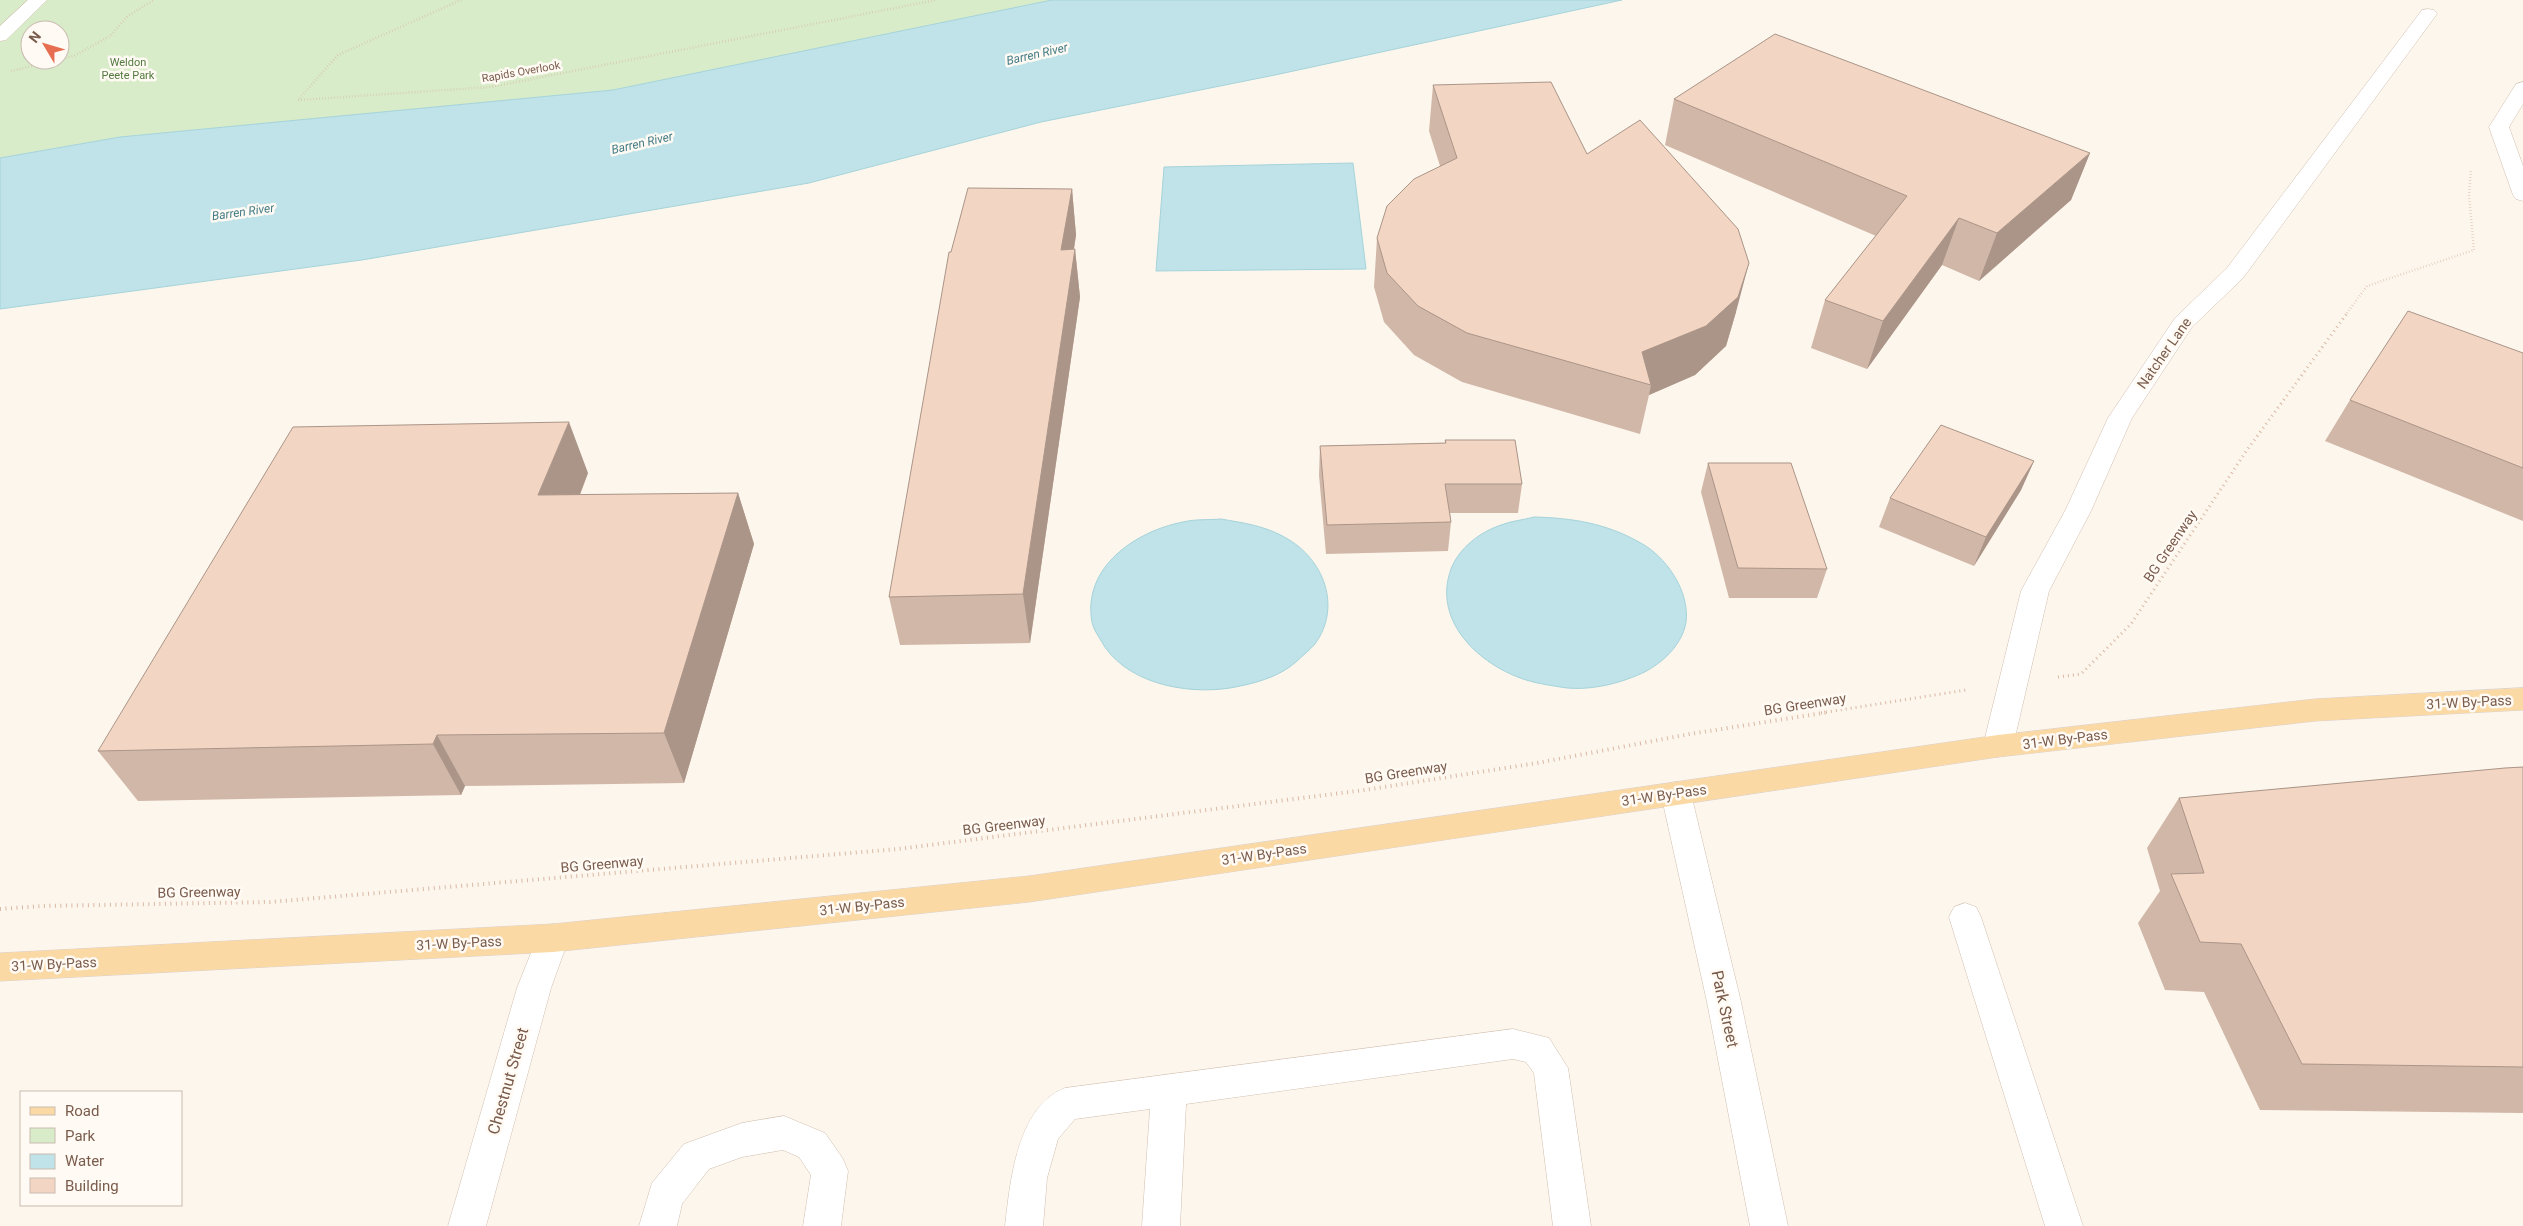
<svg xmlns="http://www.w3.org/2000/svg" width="2523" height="1226" font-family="Roboto,sans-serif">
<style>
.green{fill:#d8ecc9;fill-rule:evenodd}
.water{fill:#bfe3e8;stroke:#a5d3da}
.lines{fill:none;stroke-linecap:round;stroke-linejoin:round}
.minor-casing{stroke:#d1beb0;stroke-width:1}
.major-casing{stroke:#dad1cd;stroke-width:1}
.path-far2{stroke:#d9b8a5;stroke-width:2.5;stroke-dasharray:0.5 2.5;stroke-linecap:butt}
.path-far1{stroke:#d9b8a5;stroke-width:3;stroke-dasharray:1 4;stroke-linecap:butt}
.path{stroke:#d9b8a5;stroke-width:4;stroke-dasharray:1 4.5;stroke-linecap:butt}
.minor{fill:#fff;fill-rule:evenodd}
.major{fill:#fbd9a5;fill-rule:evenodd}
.wall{fill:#d1b7a8}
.shaded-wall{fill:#aa9588}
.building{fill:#f3d5c3;stroke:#aa9588}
.labels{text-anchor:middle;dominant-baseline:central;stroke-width:5;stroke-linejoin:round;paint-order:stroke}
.far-park-label{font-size:11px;fill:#537a41;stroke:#fffaf3}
.far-street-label{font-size:11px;fill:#7a5c4d;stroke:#fffaf3}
.far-water-label{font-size:12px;font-style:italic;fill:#437c86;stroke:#fffaf3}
.street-label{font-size:14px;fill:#7a5c4d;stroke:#fffaf3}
.near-street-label{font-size:16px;fill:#7a5c4d;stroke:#fffaf3}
</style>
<rect width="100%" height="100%" fill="#fdf6ec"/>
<path class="green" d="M 0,0 L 1052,0 L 613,90 L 120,137 L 0,158 ZM 30,30 L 60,30 L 60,60 L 30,60 Z"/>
<path class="water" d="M 1052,0 L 1622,0 L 1275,75 L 1041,122 L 809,183 L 362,260 L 0,309 L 0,158 L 120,137 L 613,90 Z
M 1353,163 L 1366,269 L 1156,271 L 1164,167 Z
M 1534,517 C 1572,518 1605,523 1639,542 C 1666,556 1690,591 1686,622 C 1682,648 1656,669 1633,677 C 1613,685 1589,690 1567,688 C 1554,686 1539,684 1526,680 C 1479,665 1432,621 1451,569 C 1459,548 1480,532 1501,525 C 1511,521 1523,520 1534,517 Z
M 1221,519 C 1244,523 1266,526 1286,538 C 1324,559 1342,607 1315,644 C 1310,650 1302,656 1296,662 C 1278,678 1252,684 1230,688 C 1185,695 1123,683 1100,639 C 1097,634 1093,628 1092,622 C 1082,567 1136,531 1183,522 C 1195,519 1209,520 1221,519 Z"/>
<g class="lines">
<g class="minor-casing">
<path id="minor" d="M 28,0 L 47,0 L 6,40 L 0,41 L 0,26 Z
M 2428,9 L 2434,10 L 2437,14 L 2434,18 L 2243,278 L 2192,327 L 2132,418 L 2091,511 L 2049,591 L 2013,746 L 2008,754 L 1998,757 L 1988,754 L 1983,746 L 2021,591 L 2065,511 L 2108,418 L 2175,318 L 2227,268 L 2422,10 Z
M 2523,82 L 2523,104 L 2509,127 L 2523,166 L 2523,201 L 2516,199 L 2513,195 L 2489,127 L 2516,84 Z
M 1676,782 L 1687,785 L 1691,794 L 1741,1002 L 1788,1226 L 1750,1226 L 1707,1002 L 1661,794 L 1665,785 Z
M 1965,903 L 1976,907 L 1981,917 L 2083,1226 L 2045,1226 L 1949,917 L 1954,907 Z
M 553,924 L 565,928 L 569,938 L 551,988 L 486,1226 L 448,1226 L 517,988 L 541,928 Z
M 1513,1029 L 1549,1038 L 1568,1068 L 1591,1226 L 1553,1226 L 1534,1073 L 1526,1062 L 1513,1059 L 1186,1104 L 1180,1226 L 1142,1226 L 1150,1109 L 1075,1119 L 1058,1139 L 1047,1178 L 1043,1226 L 1005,1226 C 1010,1182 1017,1106 1065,1088 Z
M 784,1116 L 825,1133 L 843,1159 L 848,1171 L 841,1226 L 803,1226 L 811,1175 L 799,1157 L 783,1150 L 742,1157 L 709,1169 L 682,1204 L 677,1226 L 639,1226 L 652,1183 L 684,1144 L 742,1123 Z"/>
</g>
<g class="major-casing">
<path id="major" d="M 2523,688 L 2523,710 L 2315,721 L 1998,757 L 1029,902 L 553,952 L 0,981 L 0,953 L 553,924 L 1029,876 L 1998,735 L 2315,699 Z"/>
</g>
<path class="path-far2" d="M 461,0 L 338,55 L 298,100 L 491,87 L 936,0
M 60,59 L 74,56 L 110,36 L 128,16 L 154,0
M 11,71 L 58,60
M 2347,313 L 2367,286 L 2474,250 L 2469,195 L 2471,170"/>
<path class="path-far1" d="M 2058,677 L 2081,674 L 2131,624 L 2247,450 L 2348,312
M 1821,713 L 1966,690"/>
<path class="path" d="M 0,909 L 42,906 L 270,902 L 898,849 L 1365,790 L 1537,763 L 1690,734 L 1829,712"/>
<use href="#minor" class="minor"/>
<use href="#major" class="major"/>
</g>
<path class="wall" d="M 1433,85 L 1587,154 L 1736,312 L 1726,346 L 1695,375 L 1649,395 L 1640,434 L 1462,382 L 1414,355 L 1384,322 L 1374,287 L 1377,238 L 1440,166 L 1429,131 Z
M 1674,99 L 2090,153 L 2071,200 L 1979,281 L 1942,265 L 1867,369 L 1811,348 L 1825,300 L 1876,236 L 1665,145 Z
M 1072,189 L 1076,235 L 1074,250 L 1075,249 L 1080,297 L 1030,643 L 900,645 L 889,597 Z
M 2523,353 L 2523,521 L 2325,441 L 2350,400 Z
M 1445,440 L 1522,484 L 1518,513 L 1450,513 L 1451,522 L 1448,551 L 1326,554 L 1319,475 L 1320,446 L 1445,443 Z
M 2034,461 L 2021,490 L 1974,566 L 1879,527 L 1890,498 Z
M 1708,463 L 1827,569 L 1817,598 L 1729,598 L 1701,492 Z
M 588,473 L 580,495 L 738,493 L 754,544 L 684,783 L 465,786 L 461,795 L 138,801 L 98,751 Z
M 2523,767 L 2523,1113 L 2260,1110 L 2204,992 L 2165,990 L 2138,923 L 2160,891 L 2147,848 L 2179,798 Z"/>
<path class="shaded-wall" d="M 2090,153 L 2071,200 L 1979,281 L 1997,233 Z
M 1072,189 L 1076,235 L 1066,297 L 1061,250 Z
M 1959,218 L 1942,265 L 1867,369 L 1883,321 Z
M 1075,249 L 1080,297 L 1030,643 L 1023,594 Z
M 1749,263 L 1736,312 L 1726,346 L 1695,375 L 1649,395 L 1651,385 L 1642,352 Z
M 569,422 L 588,473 L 560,546 L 538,495 Z
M 2034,461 L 2021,490 L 1974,566 L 1986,537 Z
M 738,493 L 754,544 L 684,783 L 664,733 Z
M 437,735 L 465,786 L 461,795 L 433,744 Z"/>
<path class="building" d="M 1775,34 L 2090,153 L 1997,233 L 1959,218 L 1883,321 L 1825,300 L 1907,196 L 1674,99 Z
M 1551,82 L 1587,154 L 1640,120 L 1738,229 L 1749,263 L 1738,297 L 1706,326 L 1642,352 L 1651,385 L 1467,333 L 1418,306 L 1387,273 L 1377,238 L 1387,206 L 1414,179 L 1457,158 L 1433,85 Z
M 968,188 L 1072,189 L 1061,250 L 1075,249 L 1023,594 L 889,597 L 949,252 L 951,252 Z
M 2408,311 L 2523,353 L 2523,468 L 2350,400 Z
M 569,422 L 538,495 L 738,493 L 664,733 L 437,735 L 433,744 L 98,751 L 293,427 Z
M 1941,425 L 2034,461 L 1986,537 L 1890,498 Z
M 1445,440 L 1515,440 L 1522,484 L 1445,484 L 1451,522 L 1327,525 L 1320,446 L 1446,443 Z
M 1708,463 L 1791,463 L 1827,569 L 1738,568 Z
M 2523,767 L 2523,1067 L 2302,1064 L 2241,944 L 2200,942 L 2171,874 L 2204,873 L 2179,798 L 2505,768 Z"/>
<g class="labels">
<g class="far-park-label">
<text x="128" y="62">Weldon<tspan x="128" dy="13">Peete Park</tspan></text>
</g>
<g class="far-street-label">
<text transform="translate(521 72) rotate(-10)">Rapids Overlook</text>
</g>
<g class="far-water-label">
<text transform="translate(1037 54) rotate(-13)">Barren River</text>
<text transform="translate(642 143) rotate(-13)">Barren River</text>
<text transform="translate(243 212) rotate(-8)">Barren River</text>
</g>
<g class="street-label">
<text transform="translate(2164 353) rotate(-55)">Natcher Lane</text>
<text transform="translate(2170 546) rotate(-56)">BG Greenway</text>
<text transform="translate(2469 702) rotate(-3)">31-W By-Pass</text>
<text transform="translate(1805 704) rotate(-9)">BG Greenway</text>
<text transform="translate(2065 739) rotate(-7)">31-W By-Pass</text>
<text transform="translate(1406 772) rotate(-9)">BG Greenway</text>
<text transform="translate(1664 795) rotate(-8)">31-W By-Pass</text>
<text transform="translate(1004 825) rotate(-7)">BG Greenway</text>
<text transform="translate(1264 854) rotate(-8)">31-W By-Pass</text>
<text transform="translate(602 864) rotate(-5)">BG Greenway</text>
<text transform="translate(199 892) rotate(-1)">BG Greenway</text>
<text transform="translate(862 906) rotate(-6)">31-W By-Pass</text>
<text transform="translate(459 943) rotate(-3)">31-W By-Pass</text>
<text transform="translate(54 964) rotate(-3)">31-W By-Pass</text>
</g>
<g class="near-street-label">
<text transform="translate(1725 1009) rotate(78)">Park Street</text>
<text transform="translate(508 1081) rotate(-74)">Chestnut Street</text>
</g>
</g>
<rect x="20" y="1091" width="162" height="115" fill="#fffaf3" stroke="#cabbb1"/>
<rect x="30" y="1107" width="25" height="8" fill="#fbd9a5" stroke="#cabbb1"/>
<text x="65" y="1116" font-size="15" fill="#7a5c4d">Road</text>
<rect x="30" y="1128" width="25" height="15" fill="#d8ecc9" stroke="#cabbb1"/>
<text x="65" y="1141" font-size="15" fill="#7a5c4d">Park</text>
<rect x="30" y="1154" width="25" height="15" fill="#bfe3e8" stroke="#cabbb1"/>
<text x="65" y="1166" font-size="15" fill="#7a5c4d">Water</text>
<rect x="30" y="1178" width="25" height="15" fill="#f3d5c3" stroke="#cabbb1"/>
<text x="65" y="1191" font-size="15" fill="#7a5c4d">Building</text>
<g transform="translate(45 45) rotate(308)"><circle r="24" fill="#fffaf3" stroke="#cabbb1"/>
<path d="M0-4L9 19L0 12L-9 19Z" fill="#e76f51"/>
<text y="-8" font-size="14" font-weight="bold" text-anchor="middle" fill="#7a5c4d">N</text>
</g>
</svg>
